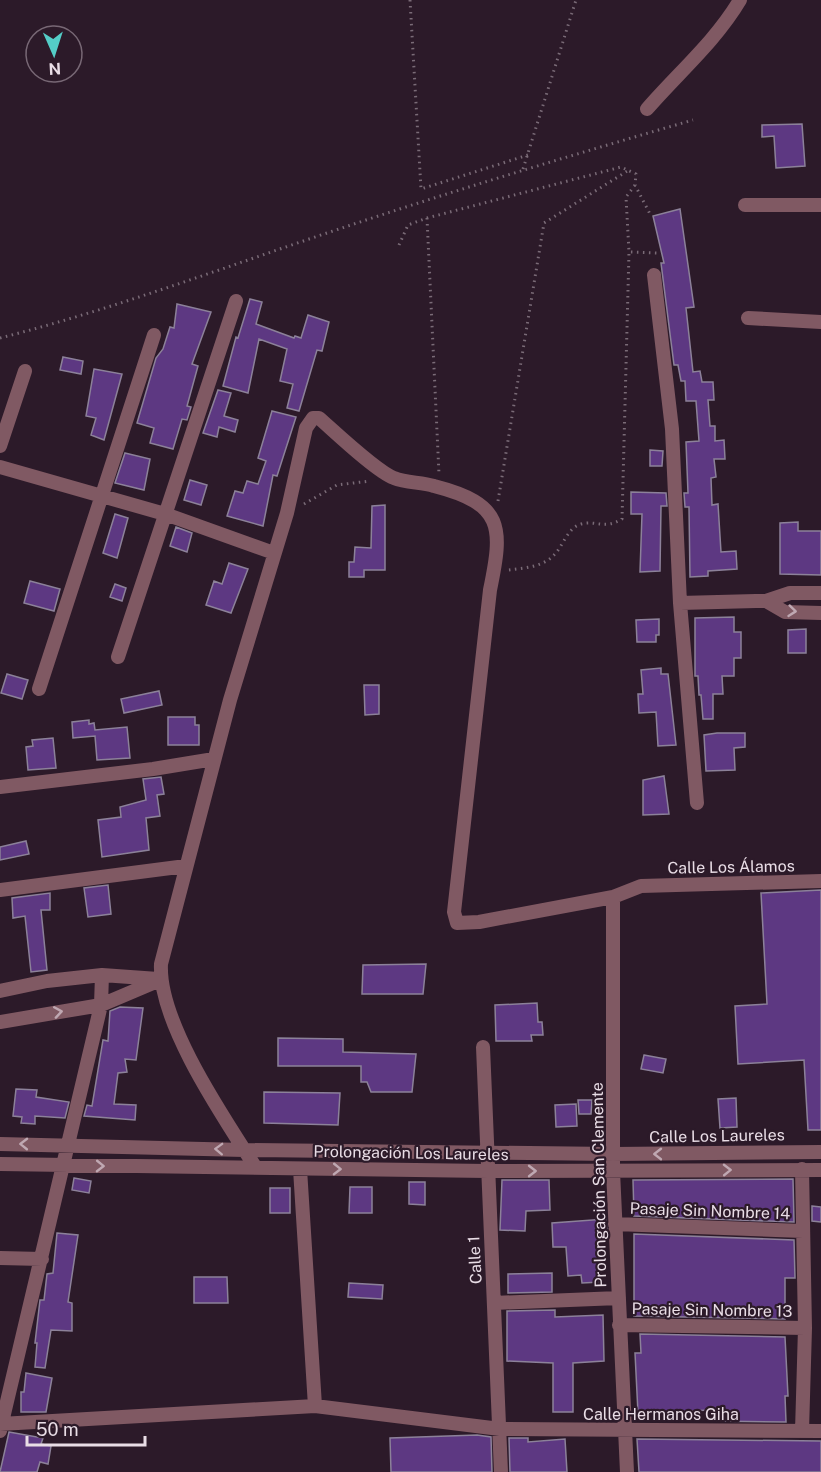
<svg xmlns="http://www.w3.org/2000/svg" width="821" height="1472" font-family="'Public Sans',sans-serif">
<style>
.building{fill:#5d3882;stroke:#8c8199;stroke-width:1.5}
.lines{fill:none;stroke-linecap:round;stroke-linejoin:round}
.path{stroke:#7a6b77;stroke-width:3;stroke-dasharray:1.5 4.5;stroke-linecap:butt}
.street{stroke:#805963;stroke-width:14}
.oneway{stroke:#bfa8b2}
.labels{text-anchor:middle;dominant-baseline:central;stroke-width:4.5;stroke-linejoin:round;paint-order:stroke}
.street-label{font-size:16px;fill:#e9dde6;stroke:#2c1a29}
</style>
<rect width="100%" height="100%" fill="#2c1a29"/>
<path class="building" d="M 802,124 L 805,166 L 776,168 L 774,136 L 762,137 L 762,125 Z
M 680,209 L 694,307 L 686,308 L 693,372 L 700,371 L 702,382 L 713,382 L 714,400 L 708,400 L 710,426 L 715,426 L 715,441 L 724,440 L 725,459 L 714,459 L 716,477 L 711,478 L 712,505 L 718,504 L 721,552 L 736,551 L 737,569 L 708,571 L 708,576 L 690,577 L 689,507 L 685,507 L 684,493 L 688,493 L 686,442 L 699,441 L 696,401 L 686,401 L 685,381 L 681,381 L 678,365 L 674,365 L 661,263 L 664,263 L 653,216 Z
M 250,299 L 262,302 L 256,324 L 294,338 L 295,336 L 301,338 L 308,315 L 329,322 L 322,351 L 317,350 L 299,411 L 287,408 L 293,384 L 280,381 L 287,349 L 259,339 L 248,393 L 223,386 L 236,337 L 238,338 Z
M 177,304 L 211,312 L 192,364 L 198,366 L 187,406 L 191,407 L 187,420 L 182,419 L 173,449 L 150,443 L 154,428 L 137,423 L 156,358 L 163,349 L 170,327 L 174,328 Z
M 63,357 L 83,361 L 81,374 L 60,370 Z
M 94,369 L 122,374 L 104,440 L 91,435 L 96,418 L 86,416 Z
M 218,390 L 231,393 L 224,416 L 238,420 L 235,432 L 219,427 L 217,437 L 203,433 Z
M 272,411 L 296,417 L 277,476 L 273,475 L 263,526 L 227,516 L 235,491 L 243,493 L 247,481 L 258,484 L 266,461 L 258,458 Z
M 650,450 L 663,451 L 662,466 L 650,466 Z
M 125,453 L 150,459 L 144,490 L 115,483 Z
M 190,480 L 207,485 L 201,505 L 184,500 Z
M 631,492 L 666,493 L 667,506 L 661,506 L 660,571 L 640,572 L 642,514 L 631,514 Z
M 385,505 L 385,570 L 364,570 L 364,577 L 349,577 L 349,562 L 354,562 L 355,547 L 371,548 L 372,506 Z
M 115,514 L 128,518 L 117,558 L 103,553 Z
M 798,522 L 798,531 L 821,531 L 821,575 L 780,574 L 780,523 Z
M 176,527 L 192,533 L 187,552 L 170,546 Z
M 229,563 L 248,569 L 231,613 L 206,605 L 214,581 L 222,584 Z
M 30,581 L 60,589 L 54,611 L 24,603 Z
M 115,584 L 126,588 L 122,601 L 110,597 Z
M 734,617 L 734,632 L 741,632 L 741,658 L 734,658 L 734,676 L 722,676 L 723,694 L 713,694 L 713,719 L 703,719 L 701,695 L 699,695 L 698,676 L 695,676 L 695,618 Z
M 659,619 L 659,635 L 656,635 L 656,642 L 637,642 L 636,620 Z
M 806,629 L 806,653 L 788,653 L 788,630 Z
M 661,668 L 661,674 L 668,674 L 676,745 L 658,746 L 656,712 L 639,713 L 638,694 L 643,694 L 641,670 Z
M 7,674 L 28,680 L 22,699 L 1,693 Z
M 364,685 L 379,685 L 379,714 L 365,715 Z
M 159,691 L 162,705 L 124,713 L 121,699 Z
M 168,717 L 195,717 L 195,725 L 199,725 L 199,745 L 168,745 Z
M 89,720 L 89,724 L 94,723 L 95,730 L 127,727 L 130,758 L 97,760 L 95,736 L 73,738 L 72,722 Z
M 717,733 L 745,733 L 745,747 L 734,748 L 735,770 L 706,771 L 704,735 Z
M 53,738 L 56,768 L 28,770 L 26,747 L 33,746 L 32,740 Z
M 664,776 L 669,814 L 643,815 L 643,780 Z
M 161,777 L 164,794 L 157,795 L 160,816 L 146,818 L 149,850 L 102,857 L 98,820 L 121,817 L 120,807 L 146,800 L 143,779 Z
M 26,841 L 29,854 L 0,860 L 0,847 Z
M 108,885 L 111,914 L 88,917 L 84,888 Z
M 821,890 L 821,1130 L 808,1130 L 804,1060 L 738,1064 L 735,1006 L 767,1004 L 761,893 Z
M 50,893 L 50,910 L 41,910 L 47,970 L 31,972 L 25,916 L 13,918 L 12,898 Z
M 426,964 L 423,994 L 362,994 L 363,965 Z
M 537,1003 L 538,1022 L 542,1022 L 543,1035 L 531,1035 L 532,1041 L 496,1041 L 495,1005 Z
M 120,1007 L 143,1008 L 136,1060 L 125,1059 L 127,1072 L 118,1073 L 114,1104 L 136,1105 L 135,1120 L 84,1116 L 87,1105 L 92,1106 L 103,1040 L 108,1041 L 110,1011 Z
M 278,1038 L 343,1039 L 343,1052 L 416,1054 L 412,1092 L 371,1092 L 367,1082 L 361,1082 L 361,1066 L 278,1066 Z
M 644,1055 L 666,1059 L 663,1073 L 641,1069 Z
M 16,1089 L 37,1090 L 36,1097 L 69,1102 L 65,1118 L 35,1116 L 35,1124 L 21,1123 L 22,1117 L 13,1116 Z
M 264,1092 L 340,1093 L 338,1125 L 264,1123 Z
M 736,1098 L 737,1127 L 720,1128 L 718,1099 Z
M 578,1100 L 592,1100 L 591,1114 L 579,1114 Z
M 576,1104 L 577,1126 L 556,1127 L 555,1105 Z
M 74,1178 L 91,1181 L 89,1193 L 72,1190 Z
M 793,1179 L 794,1222 L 634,1216 L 633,1180 Z
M 502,1180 L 549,1180 L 550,1210 L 526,1211 L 525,1231 L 500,1230 Z
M 409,1182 L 425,1182 L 425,1205 L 409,1204 Z
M 350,1187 L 372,1187 L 372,1213 L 349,1213 Z
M 270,1188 L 290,1188 L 290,1213 L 270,1213 Z
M 812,1206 L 821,1207 L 821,1222 L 812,1221 Z
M 606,1219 L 607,1233 L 599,1234 L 601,1282 L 582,1283 L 581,1275 L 568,1276 L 566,1247 L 553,1247 L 552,1223 Z
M 57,1233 L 78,1235 L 68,1302 L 72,1303 L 72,1331 L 51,1330 L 45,1368 L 35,1367 L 37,1343 L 35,1343 L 40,1300 L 44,1300 L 47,1274 L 53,1273 Z
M 634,1234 L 794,1240 L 795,1278 L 785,1278 L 785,1319 L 634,1316 Z
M 552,1273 L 552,1292 L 508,1293 L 508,1274 Z
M 194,1277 L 227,1277 L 228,1303 L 194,1303 Z
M 349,1283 L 383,1285 L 382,1299 L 348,1297 Z
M 555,1310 L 555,1317 L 603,1315 L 604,1361 L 573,1363 L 573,1412 L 553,1412 L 553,1363 L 507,1361 L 507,1311 Z
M 640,1334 L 785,1337 L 788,1396 L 785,1396 L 786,1422 L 711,1421 L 711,1410 L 638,1413 L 635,1353 L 641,1353 Z
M 26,1373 L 52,1378 L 46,1412 L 21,1412 L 21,1392 L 24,1392 Z
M 9,1432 L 43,1438 L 41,1444 L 51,1446 L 48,1464 L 40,1462 L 37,1472 L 0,1472 Z
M 477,1435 L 491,1437 L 492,1472 L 391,1472 L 390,1438 Z
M 509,1438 L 528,1438 L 528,1442 L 565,1439 L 567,1472 L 510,1472 Z
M 637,1439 L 821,1441 L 821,1472 L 639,1472 Z"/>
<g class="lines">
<path class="path" d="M 410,0 L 421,189 L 528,155
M 523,169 L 576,0
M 635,185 L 626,197 L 629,252 L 657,253
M 427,218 L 439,474
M 399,245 L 408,225 L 427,218 L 621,167 L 636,174 L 635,185 L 650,214
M 0,338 C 114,309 222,268 333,231 C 452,191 572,155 693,120
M 498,501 L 544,223 L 629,170
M 304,504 L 337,485 L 370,481
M 509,570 C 524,568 542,567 553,556 C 563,547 567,528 581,524 C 597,520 604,530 622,519 L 629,252"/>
<path class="street" d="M 647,109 C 678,73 715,42 740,0
M 745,205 L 821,205
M 654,275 L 672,429 L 680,603 L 697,803
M 748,318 L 821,322
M 0,446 L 25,371
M 0,467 L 165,514 L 274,553
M 766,601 L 790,593 L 821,593
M 680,603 L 756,601 L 766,601 L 785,612 L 821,613
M 118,657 L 236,301
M 39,689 L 154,335
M 0,787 L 153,769 L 214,759
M 0,890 L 186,866
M 613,897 L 613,1171 L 627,1472
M 0,991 L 47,981 L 102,975 L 158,979
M 0,1022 L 101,1005 L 160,980
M 483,1047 L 501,1472
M 0,1144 L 244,1150 L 613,1154 L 821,1152
M 0,1164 L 487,1171 L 821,1170
M 256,1168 C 224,1118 158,1022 161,964 L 230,700 L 287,513 L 306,428 L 313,418 L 319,418 C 335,432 377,472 394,478 C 406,483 421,482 434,486 C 504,504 503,527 490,590 L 454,912 L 457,923 L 479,922 L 613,897 L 641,886 L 821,881
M 300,1169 L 315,1406
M 802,1169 L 805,1328 L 802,1431
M 615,1224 L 803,1231
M 0,1258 L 42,1259
M 494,1303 L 619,1298
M 619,1325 L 805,1328
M 0,1424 L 315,1406 L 500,1429 L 821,1431
M 0,1431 L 101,1005 L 102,975"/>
</g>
<defs><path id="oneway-chevron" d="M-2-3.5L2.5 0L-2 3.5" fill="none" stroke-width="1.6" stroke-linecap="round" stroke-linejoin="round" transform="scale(1.5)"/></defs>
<g class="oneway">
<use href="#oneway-chevron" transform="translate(792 611) rotate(6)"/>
<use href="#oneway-chevron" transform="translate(58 1012) rotate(-9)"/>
<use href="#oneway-chevron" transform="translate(24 1144) rotate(-179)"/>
<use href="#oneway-chevron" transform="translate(219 1149) rotate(-178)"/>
<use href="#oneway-chevron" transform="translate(658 1154) rotate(-180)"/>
<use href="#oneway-chevron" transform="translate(100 1166) rotate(1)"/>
<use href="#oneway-chevron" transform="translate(337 1169) rotate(1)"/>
<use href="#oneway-chevron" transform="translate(727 1170) rotate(-1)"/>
<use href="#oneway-chevron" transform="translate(532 1171)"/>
</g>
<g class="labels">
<g class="street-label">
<text transform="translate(731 867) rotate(-1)">Calle Los Álamos</text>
<text transform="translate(717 1136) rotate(-1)">Calle Los Laureles</text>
<text transform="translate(411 1153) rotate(1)">Prolongación Los Laureles</text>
<text transform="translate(599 1185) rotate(-91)">Prolongación San Clemente</text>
<text transform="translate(710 1211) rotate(2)">Pasaje Sin Nombre 14</text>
<text transform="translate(475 1260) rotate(-93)">Calle 1</text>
<text transform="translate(712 1310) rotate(1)">Pasaje Sin Nombre 13</text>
<text x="661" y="1414">Calle Hermanos Giha</text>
</g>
</g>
<g transform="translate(54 54) rotate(177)"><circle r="28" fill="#2c1a29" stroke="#786875" stroke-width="1.5"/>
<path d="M0-4.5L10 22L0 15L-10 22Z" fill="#54cdc7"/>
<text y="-9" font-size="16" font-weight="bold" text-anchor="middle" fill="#e9dde6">N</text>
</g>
<path d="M27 1436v9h118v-9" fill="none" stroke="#e9dde6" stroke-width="3"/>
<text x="36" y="1436" font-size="18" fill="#e9dde6" stroke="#2c1a29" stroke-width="4.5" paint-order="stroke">50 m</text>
</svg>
